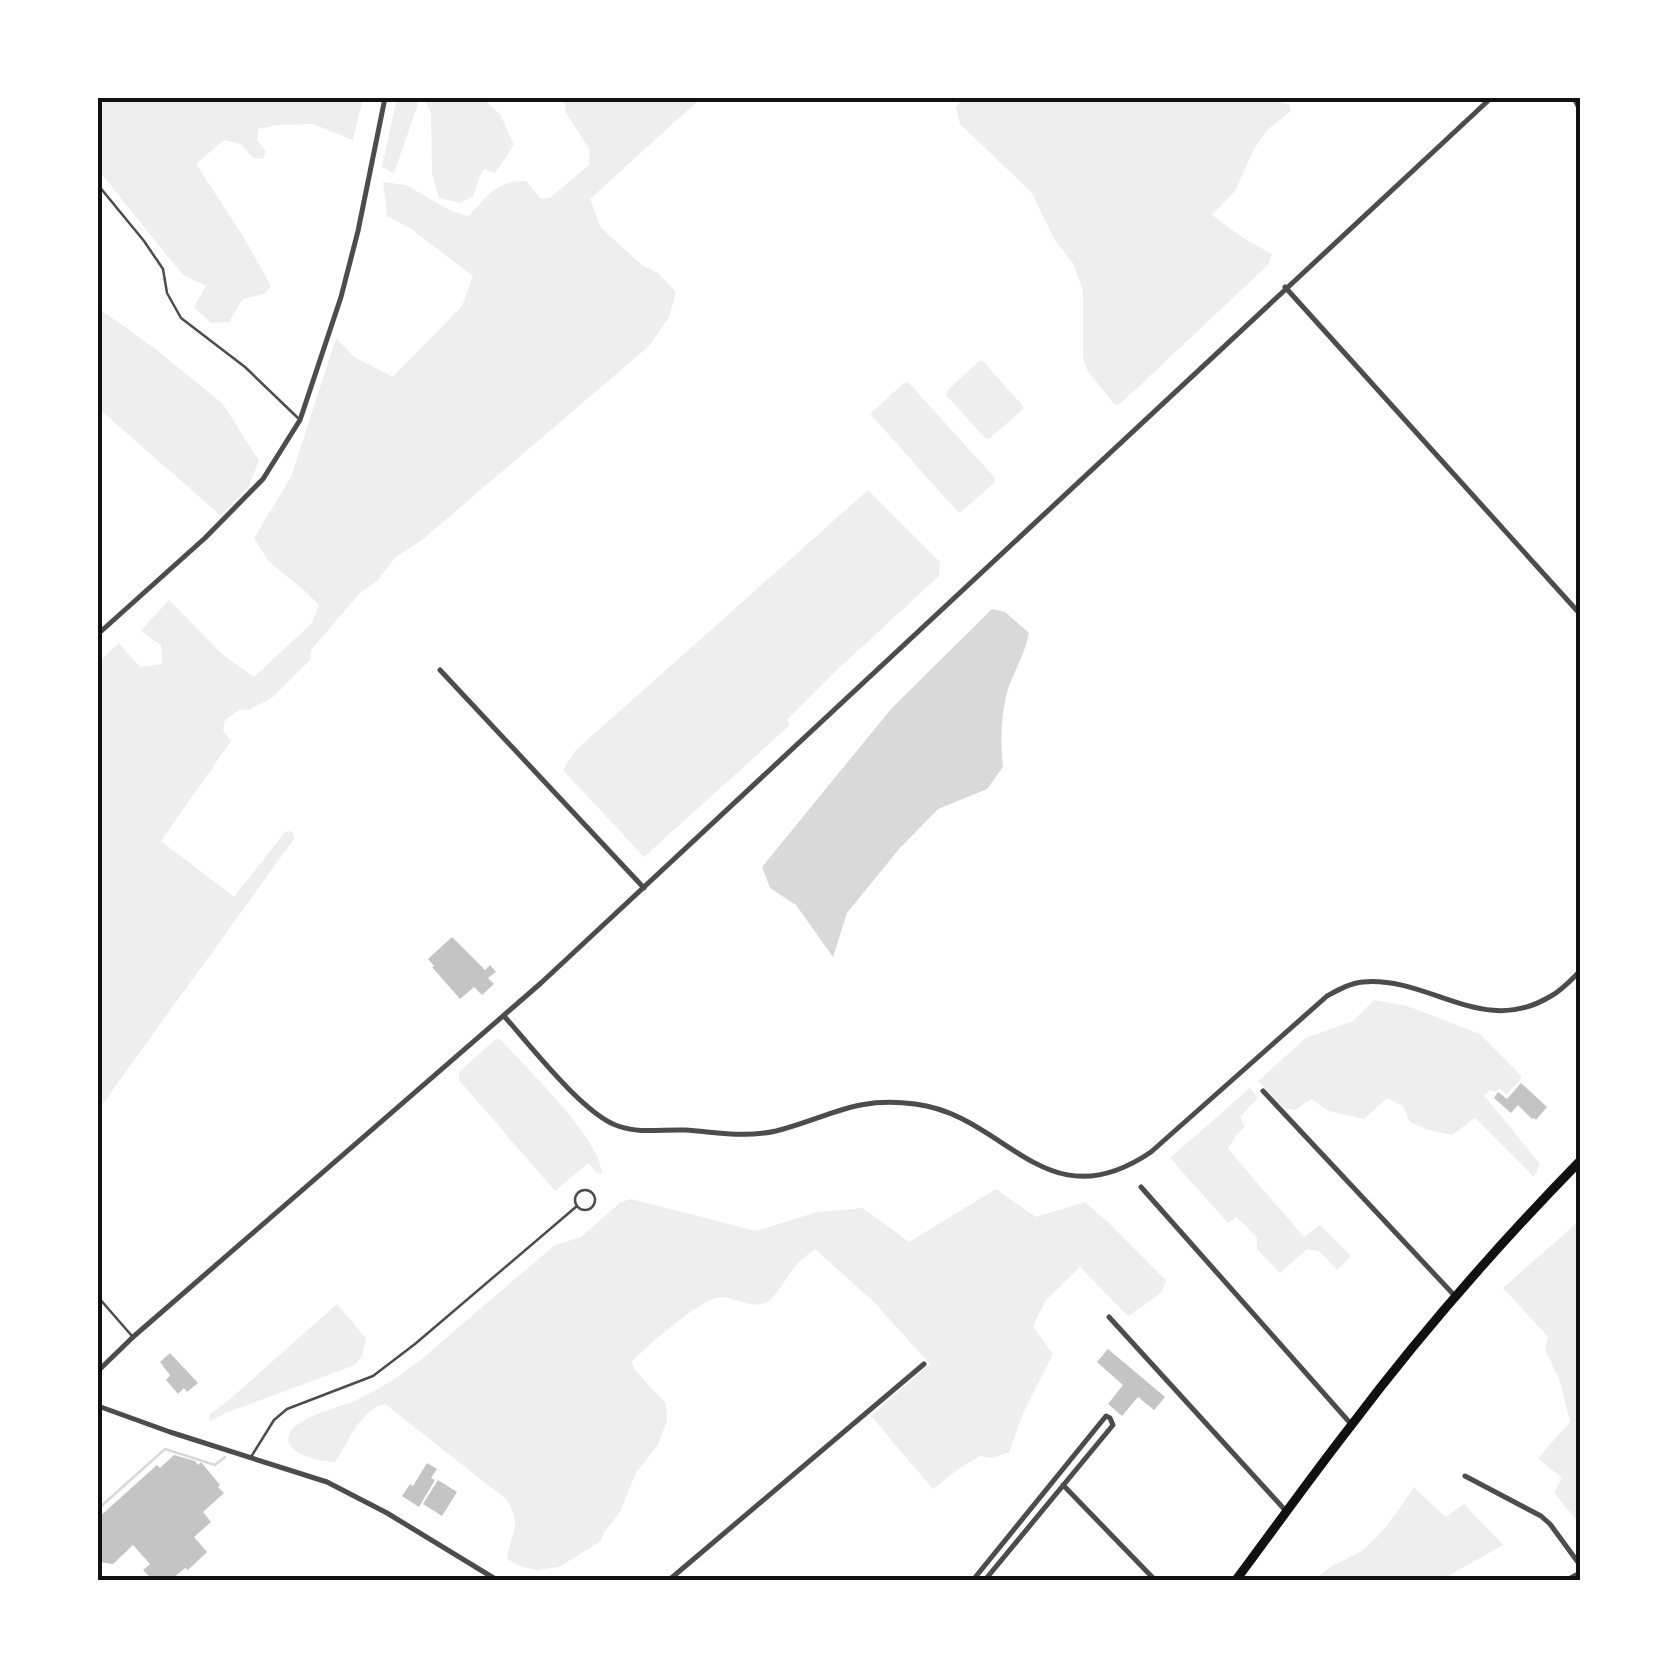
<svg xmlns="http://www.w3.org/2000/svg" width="1678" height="1678" font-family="'Public Sans',sans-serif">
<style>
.green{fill:#eee}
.water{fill:#d9d9d9}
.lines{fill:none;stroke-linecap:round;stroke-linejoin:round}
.stream{stroke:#d9d9d9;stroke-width:2.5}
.building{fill:#c4c4c4}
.service{stroke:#4c4c4c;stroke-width:2.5}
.minor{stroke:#4c4c4c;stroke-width:5}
.trunk{stroke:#111;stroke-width:9}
.neatline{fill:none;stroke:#111;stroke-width:4}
</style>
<rect width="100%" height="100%" fill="#fff"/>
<path class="green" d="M 98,98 L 363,98 L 353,140 L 313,124 L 277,125 L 258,129 L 257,140 L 266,152 L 263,159 L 253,158 L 241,144 L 224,140 L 196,164 L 243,236 L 271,286 L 264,294 L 243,299 L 229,322 L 211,323 L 194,307 L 206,286 L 183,275 L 98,170 Z
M 397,98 L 420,98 L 394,173 L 382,167 Z
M 425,98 L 482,98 L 500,114 L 514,145 L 495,173 L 484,169 L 480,176 L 473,196 L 460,203 L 439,198 L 432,174 L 431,114 Z
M 564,98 L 701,98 L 590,199 L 601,228 L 642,265 L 659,274 L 676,292 L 669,317 L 649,346 L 423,539 L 395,558 L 377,581 L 360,593 L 311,650 L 310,660 L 273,697 L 249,710 L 239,710 L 225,720 L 223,730 L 231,741 L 161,841 L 234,897 L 285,832 L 291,831 L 294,835 L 294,839 L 98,1110 L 98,663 L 119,643 L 140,667 L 162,664 L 161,645 L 141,631 L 169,600 L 222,654 L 254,677 L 312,623 L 319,605 L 305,591 L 269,562 L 254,538 L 291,477 L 336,338 L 354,357 L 393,377 L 462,306 L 473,276 L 410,228 L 387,216 L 383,182 L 406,185 L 451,211 L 469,216 C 487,196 497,180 526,181 L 541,199 L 550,198 L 589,165 L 590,150 L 566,113 Z
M 962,98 L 1253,98 L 1289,104 L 1291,111 L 1267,130 L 1254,149 L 1235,191 L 1212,215 L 1243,238 L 1272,254 L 1268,265 L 1120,404 L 1115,405 L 1087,370 L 1083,357 L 1083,291 L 1073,263 L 1054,239 L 1032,193 L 960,124 L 956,108 Z
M 98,308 L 154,348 L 223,404 L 259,461 L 248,488 L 220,515 L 98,408 Z
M 979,361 L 983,361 L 1023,406 L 1023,409 L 989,439 L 986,439 L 946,395 L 948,390 Z
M 905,382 L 908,382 L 995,478 L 995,482 L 961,512 L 958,512 L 871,415 L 872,412 Z
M 868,490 L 940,562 L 939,576 L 838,669 L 787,720 L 790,725 L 644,857 L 563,770 L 575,751 Z
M 1374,1000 L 1407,1006 L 1480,1034 L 1522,1077 L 1507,1095 L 1500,1089 L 1494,1092 L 1490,1090 L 1484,1095 L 1540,1164 L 1534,1177 L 1475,1118 L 1452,1135 L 1429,1130 L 1410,1122 L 1403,1106 L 1387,1098 L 1364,1119 L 1329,1111 L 1311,1099 L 1295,1110 L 1282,1107 L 1258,1081 L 1306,1038 L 1353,1021 Z
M 497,1038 L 502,1041 C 528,1070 599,1137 602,1173 L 597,1173 L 588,1163 L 555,1191 L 459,1080 L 459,1072 Z
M 1250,1088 L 1258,1098 L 1240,1117 L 1245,1127 L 1236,1135 L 1228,1149 L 1304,1237 L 1320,1225 L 1351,1256 L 1337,1270 L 1319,1251 L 1307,1249 L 1280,1273 L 1257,1249 L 1257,1238 L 1237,1217 L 1228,1223 L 1170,1158 Z
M 996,1189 L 1036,1217 L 1085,1202 L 1109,1223 L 1166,1281 L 1161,1293 L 1128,1316 L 1080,1267 L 1045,1301 L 1033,1327 L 1053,1354 L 1024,1411 L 1009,1452 L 994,1458 L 980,1456 L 961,1467 L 933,1489 L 871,1416 L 930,1364 L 873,1301 L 815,1249 C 809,1254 802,1258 797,1264 C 787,1275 779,1294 767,1302 C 755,1310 735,1297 721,1297 C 701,1298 647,1346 632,1362 L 635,1370 L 666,1404 L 667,1421 L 657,1446 L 636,1473 L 620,1512 L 604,1532 L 601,1541 L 559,1567 L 536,1570 L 523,1567 L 507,1559 C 510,1534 524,1524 506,1499 L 385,1404 C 360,1409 349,1442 335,1462 C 321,1462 279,1453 290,1433 C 298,1417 336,1408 352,1402 C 364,1397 375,1390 386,1384 C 411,1370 432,1350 454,1331 C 487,1303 521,1274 555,1245 L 581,1237 L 621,1202 L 631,1199 L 756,1231 L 817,1212 L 863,1208 L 909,1242 Z
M 1580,1220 L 1580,1524 L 1554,1493 L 1562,1478 L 1538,1458 L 1570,1422 L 1560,1381 L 1545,1350 L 1548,1337 L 1503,1288 Z
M 337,1304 L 366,1338 L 362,1356 L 355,1365 L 226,1413 L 210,1421 L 210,1414 L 228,1401 Z
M 1414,1487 L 1445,1517 L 1464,1504 L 1503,1545 L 1441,1580 L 1316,1580 C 1328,1564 1347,1561 1363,1550 C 1384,1533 1399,1509 1414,1487 Z"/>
<path class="water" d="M 992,609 L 1005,612 L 1029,633 C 1025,653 1016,668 1009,686 C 1001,710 1000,742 1003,767 L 987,789 L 938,809 L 899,849 L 847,913 L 833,957 L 796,905 L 770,888 L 762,867 L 891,709 Z"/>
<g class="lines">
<path class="stream" d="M 98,1509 L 165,1449 L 215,1465 L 225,1457"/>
</g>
<path class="building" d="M 452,937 L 485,970 L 490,965 L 496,972 L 488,978 L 494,984 L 482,995 L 474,987 L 460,999 L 432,967 L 434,966 L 428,959 Z
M 1521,1083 L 1547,1107 L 1536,1120 L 1534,1118 L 1532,1119 L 1518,1105 L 1511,1113 L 1494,1098 L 1498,1092 L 1507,1099 Z
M 1108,1349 L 1165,1397 L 1154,1410 L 1138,1397 L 1122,1416 L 1108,1404 L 1123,1385 L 1097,1362 Z
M 170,1353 L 198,1383 L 187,1392 L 184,1388 L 178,1394 L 166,1380 L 170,1375 L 160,1362 Z
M 174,1455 L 195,1461 L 198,1465 L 201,1462 L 220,1485 L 218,1487 L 224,1493 L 203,1512 L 211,1522 L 194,1537 L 207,1552 L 188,1570 L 185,1568 L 171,1580 L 153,1580 L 143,1570 L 150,1564 L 133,1545 L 113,1564 L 100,1562 L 98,1559 L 98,1518 L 157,1465 L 160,1468 Z
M 427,1463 L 437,1469 L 431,1478 L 435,1480 L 419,1507 L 402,1496 L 410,1484 L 413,1486 Z
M 438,1480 L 457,1492 L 442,1516 L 423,1504 Z"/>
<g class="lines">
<path class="service" d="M 98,185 L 144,241 L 163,269 L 167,293 L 181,318 L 245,367 L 299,419
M575 1200a10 10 0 1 1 20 0a10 10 0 1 1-20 0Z
M 98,1297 L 132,1336
M 251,1457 L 274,1420 L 287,1409 L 373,1376 L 415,1344 L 577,1206"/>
<path class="minor" d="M 1574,98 L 1580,110
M 1285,287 L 1580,614
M 98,634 L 205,538 L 263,479 L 300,420 L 341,297 L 358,231 L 385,98
M 440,670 L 644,888
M 504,1016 C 530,1045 583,1114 618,1126 C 641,1134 662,1129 685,1130 C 716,1132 745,1138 776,1131 C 831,1117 854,1096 915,1104 C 1007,1115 1045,1224 1151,1152 L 1327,996 C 1338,990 1350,983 1363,982 C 1430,976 1483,1038 1551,996 C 1562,990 1571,980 1580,971
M 1263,1091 L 1454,1295
M 1141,1187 L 1351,1424
M 1109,1317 L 1285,1510
M 98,1371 L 133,1337 L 541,983 L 1491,98
M 98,1406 L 170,1432 L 327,1482 L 387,1513 L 497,1580
M 1465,1476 L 1541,1516 L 1550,1524 L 1580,1565
M 1063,1485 L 1155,1580
M 669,1580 L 924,1364
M 973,1580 L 1106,1416 L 1110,1418 L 1113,1425 L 985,1580
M 1567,1580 L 1580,1573"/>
<path class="trunk" d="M 1236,1580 C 1274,1529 1311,1477 1350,1427 C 1420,1334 1499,1244 1580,1161"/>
</g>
<rect width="1678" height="1678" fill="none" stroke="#ffffff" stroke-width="200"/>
<rect x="100" y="100" width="1478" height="1478" class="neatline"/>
</svg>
